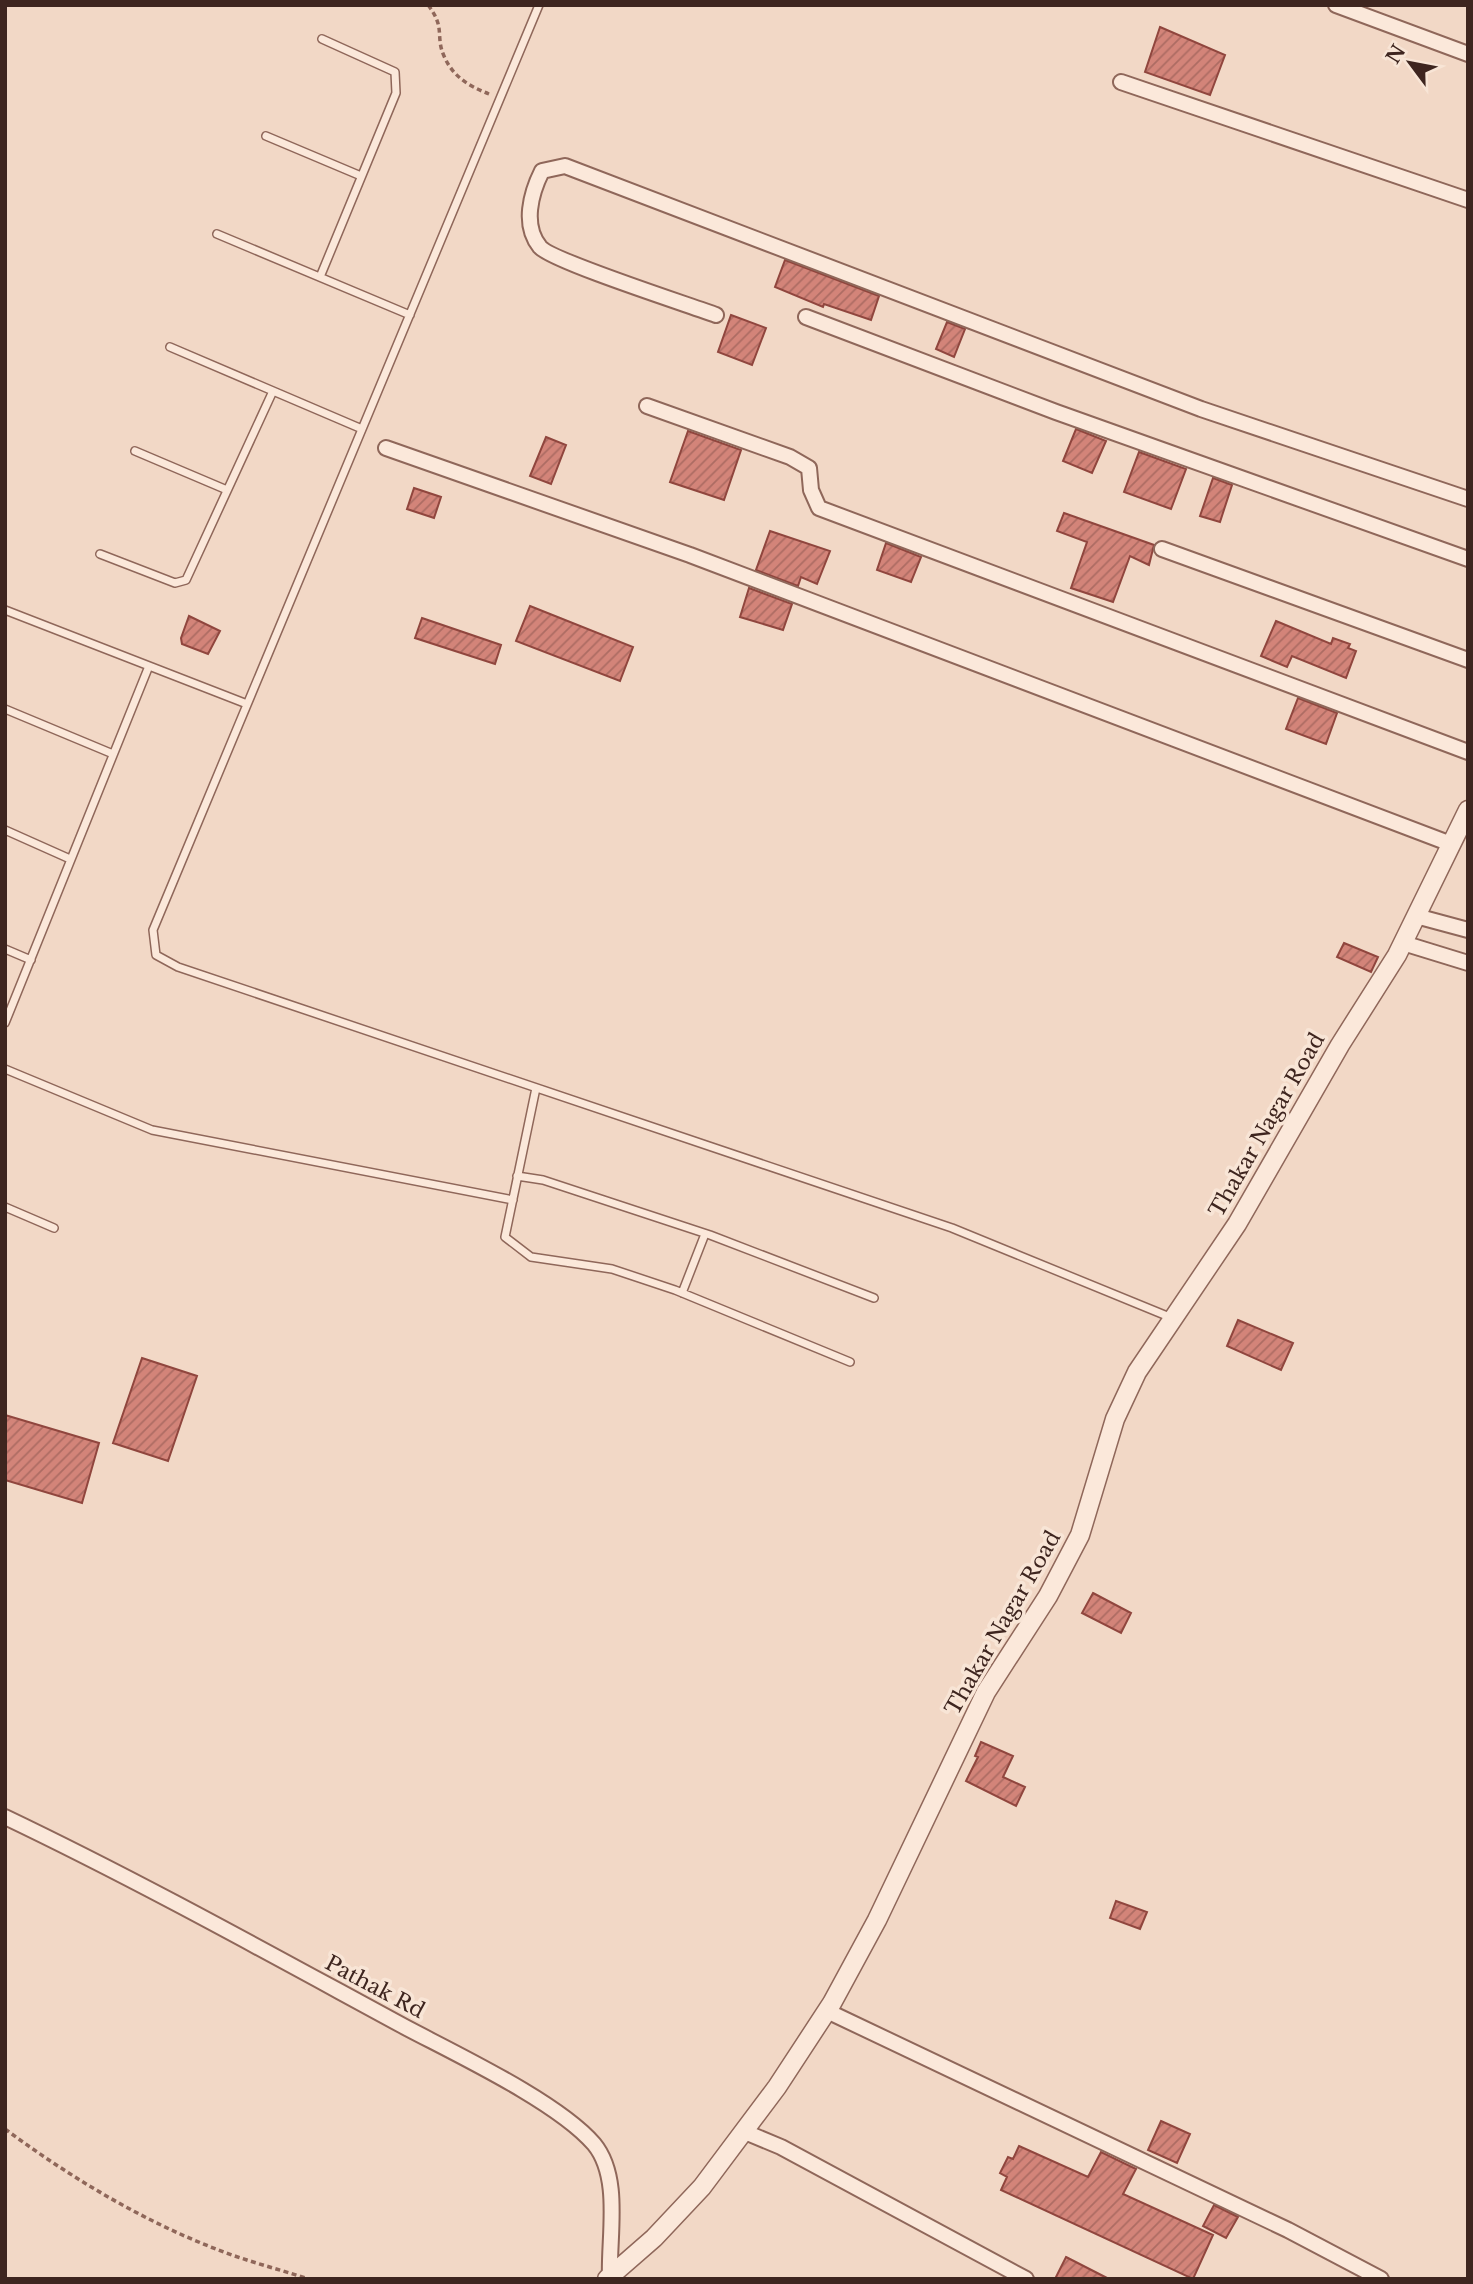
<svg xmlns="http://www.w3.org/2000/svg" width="1473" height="2284" font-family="'Libre Baskerville',serif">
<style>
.building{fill:url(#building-hatch);stroke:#90463e;stroke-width:2}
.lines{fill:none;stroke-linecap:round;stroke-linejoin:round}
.service-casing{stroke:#8f675a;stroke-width:10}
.minor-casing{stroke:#8f675a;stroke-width:18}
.tertiary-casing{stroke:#8f675a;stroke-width:21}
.path{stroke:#8f675a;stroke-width:3.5;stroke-dasharray:5 3.5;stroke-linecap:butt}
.service{stroke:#fbe8da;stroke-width:7}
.minor{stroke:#fbe8da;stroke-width:14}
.tertiary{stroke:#fbe8da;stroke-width:18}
.labels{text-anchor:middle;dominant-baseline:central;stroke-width:7;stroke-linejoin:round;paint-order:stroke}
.street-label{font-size:21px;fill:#3e251f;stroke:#f8e5d6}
</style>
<defs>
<pattern id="building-hatch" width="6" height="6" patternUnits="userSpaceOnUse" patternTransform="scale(1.75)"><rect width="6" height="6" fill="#d38479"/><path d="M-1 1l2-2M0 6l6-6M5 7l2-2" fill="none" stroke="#ad6c63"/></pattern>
</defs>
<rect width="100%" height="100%" fill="#f2d8c6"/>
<path class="building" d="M 1160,27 L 1225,55 L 1210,95 L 1145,72 Z
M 785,260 L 879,296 L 871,320 L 824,304 L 823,307 L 775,287 Z
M 731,315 L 766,328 L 752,365 L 718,352 Z
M 947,322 L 965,329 L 954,357 L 936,349 Z
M 1076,429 L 1106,441 L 1092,473 L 1063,461 Z
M 688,431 L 741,450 L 724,500 L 670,482 Z
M 546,437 L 566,445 L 551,484 L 530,476 Z
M 1139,452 L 1186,469 L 1171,509 L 1124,492 Z
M 1213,478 L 1232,485 L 1220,522 L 1200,516 Z
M 414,488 L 441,497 L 434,518 L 407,509 Z
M 1064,513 L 1154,545 L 1149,565 L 1130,556 L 1113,602 L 1071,588 L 1087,542 L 1057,531 Z
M 770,531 L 830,551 L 817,584 L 801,577 L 798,586 L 756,570 Z
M 886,543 L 921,557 L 911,582 L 877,570 Z
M 749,588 L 792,604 L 783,630 L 740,617 Z
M 530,606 L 633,647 L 620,681 L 516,641 Z
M 189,616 L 220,631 L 208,654 L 182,644 L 181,638 Z
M 422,618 L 501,645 L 495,664 L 415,638 Z
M 1276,621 L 1331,644 L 1333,638 L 1350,644 L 1348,648 L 1356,651 L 1346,678 L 1292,656 L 1287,667 L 1261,656 Z
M 1298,698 L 1337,713 L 1326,744 L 1286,729 Z
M 1344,943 L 1378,957 L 1371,972 L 1337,957 Z
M 1238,1320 L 1293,1343 L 1281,1370 L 1227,1346 Z
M 142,1358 L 197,1376 L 168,1461 L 113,1443 Z
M 5,1415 L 99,1443 L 82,1503 L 5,1480 Z
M 1093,1593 L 1131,1613 L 1121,1633 L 1082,1613 Z
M 981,1742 L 1013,1756 L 1003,1777 L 1025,1787 L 1016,1806 L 966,1781 L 978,1757 L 975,1756 Z
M 1116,1901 L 1147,1912 L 1140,1929 L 1110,1918 Z
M 1161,2121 L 1190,2134 L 1177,2163 L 1148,2150 Z
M 1019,2146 L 1088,2177 L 1101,2152 L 1136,2169 L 1123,2194 L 1213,2235 L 1193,2279 L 1001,2190 L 1007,2177 L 1000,2173 L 1008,2157 L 1013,2159 Z
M 1214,2205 L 1238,2217 L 1226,2238 L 1203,2226 Z
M 1066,2257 L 1109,2279 L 1055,2279 Z"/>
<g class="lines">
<g class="service-casing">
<path id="service" d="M 539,5 L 153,930 L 156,955 L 178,967 L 952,1228 L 1172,1318
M 266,136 L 361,176
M 217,234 L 410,315
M 320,277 L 396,93 L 395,72 L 322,39
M 170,347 L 362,429
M 135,451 L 227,490
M 100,554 L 175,583 L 186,580 L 273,391
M 5,610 L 247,704
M 5,709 L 113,754
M 5,830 L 70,859
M 5,949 L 31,960
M 5,1023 L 149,666
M 5,1069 L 152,1130 L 513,1200
M 536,1088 L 505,1237 L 531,1257 L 612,1269 L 675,1290 L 850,1362
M 517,1176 L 543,1180 L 710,1235 L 874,1298
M 5,1207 L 54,1228
M 682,1293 L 705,1234"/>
</g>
<g class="minor-casing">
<path id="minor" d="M 1336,5 L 1468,54
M 1121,82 L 1468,200
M 716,315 C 689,305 552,261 540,247 C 522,225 531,193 542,171 L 565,166 L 1201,409 L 1468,499
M 806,317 L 1056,412 L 1468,559
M 647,406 L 790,457 L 809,468 L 811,490 L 819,508 L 1468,752
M 386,448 L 690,555 L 1451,844
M 1162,549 L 1468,660
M 1416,916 L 1468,930
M 1403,943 L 1468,963
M 5,1817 C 141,1882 272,1955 405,2027 C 456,2054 558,2102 594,2144 C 622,2178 608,2238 610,2279
M 827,2011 L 1288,2230 L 1381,2279
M 745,2132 L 781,2147 L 1026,2279"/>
</g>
<g class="tertiary-casing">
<path id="tertiary" d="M 607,2279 L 654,2238 L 702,2187 L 777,2087 L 832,2003 L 877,1920 L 986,1692 L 1048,1596 L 1080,1535 L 1115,1419 L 1137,1372 L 1237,1224 L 1340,1045 L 1397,955 L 1468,810"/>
</g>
<path class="path" d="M 428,5 C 446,28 435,36 444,56 C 453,77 469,86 489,94
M 5,2129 C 70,2177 141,2220 216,2249 C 246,2261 278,2269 309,2279"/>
<use href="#service" class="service"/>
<use href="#minor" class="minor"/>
<use href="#tertiary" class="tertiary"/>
</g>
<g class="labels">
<g class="street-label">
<text transform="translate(1267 1125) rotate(-60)">Thakar Nagar Road</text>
<text transform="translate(1003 1623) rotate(-60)">Thakar Nagar Road</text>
<text transform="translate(375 1987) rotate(28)">Pathak Rd</text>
</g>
</g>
<rect width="1473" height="2284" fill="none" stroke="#3e251f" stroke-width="14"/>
<g transform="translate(1410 63) rotate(302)" stroke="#f8e5d6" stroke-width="5" paint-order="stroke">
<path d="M0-5L12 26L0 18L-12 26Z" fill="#3e251f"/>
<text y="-10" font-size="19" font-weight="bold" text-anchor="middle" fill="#3e251f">N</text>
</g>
</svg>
